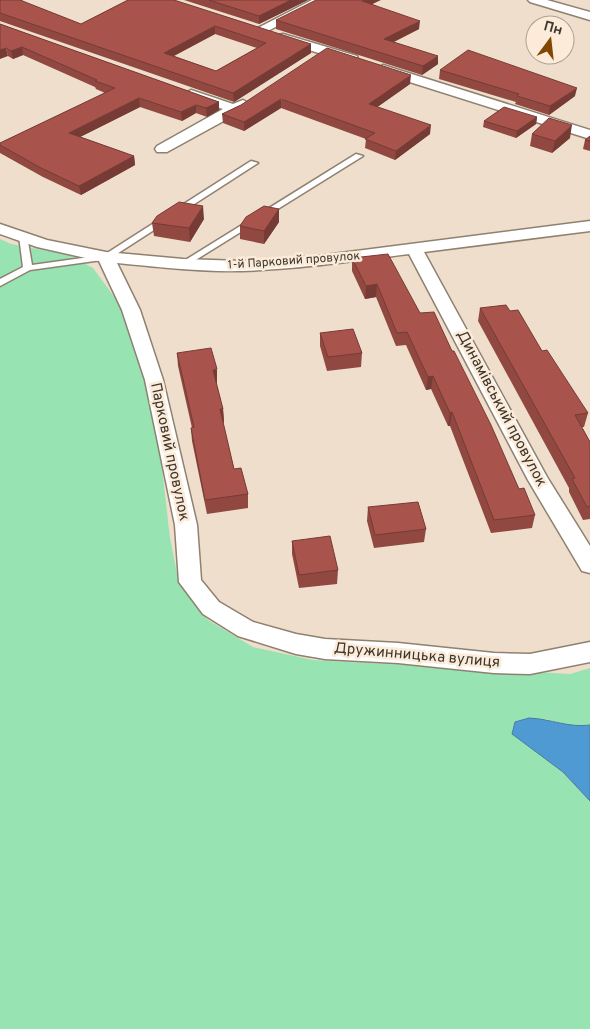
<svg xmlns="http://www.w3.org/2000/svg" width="590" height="1029" font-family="Overpass,sans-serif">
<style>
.green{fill:#97e3b1}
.water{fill:#4f9ad3;stroke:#4a7ca2}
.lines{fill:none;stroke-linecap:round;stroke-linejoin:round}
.service-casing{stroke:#8f8170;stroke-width:3}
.minor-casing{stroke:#8f8170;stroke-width:3}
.service{fill:#fff;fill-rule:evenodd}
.minor{fill:#fff;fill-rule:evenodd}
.wall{fill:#904841;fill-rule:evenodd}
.shaded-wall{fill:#763b35}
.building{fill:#a8544c;stroke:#763b35;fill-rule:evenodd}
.labels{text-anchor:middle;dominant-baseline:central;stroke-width:5;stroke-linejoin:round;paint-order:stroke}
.far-street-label{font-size:12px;fill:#3d372f;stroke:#fbebd8}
.street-label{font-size:15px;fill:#3d372f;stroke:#fbebd8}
</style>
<rect width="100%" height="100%" fill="#eedecb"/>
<path class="green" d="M 0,239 L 11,244 L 69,255 L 93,268 L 118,302 L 132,336 L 145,384 L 161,460 L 170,538 L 179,584 L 208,620 L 253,647 L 313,660 L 570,674 L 590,668 L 590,725 L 574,727 L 546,719 L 512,734 L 563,772 L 590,801 L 590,1029 L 0,1029 Z"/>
<path class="water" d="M 529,718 C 552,719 568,728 590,725 L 590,801 L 563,772 L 512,734 L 515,722 Z"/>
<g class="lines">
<g class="service-casing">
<path id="service" d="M 356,154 L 363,156 L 186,266 L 183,267 L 179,264 Z
M 251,161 L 258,163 L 109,259 L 30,270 L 0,286 L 0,279 L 23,267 L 19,236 L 20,234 L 26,234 L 27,236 L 32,265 L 104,255 Z"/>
</g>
<g class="minor-casing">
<path id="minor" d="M 312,0 L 327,0 L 264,33 L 256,33 L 254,30 Z
M 528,0 L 547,0 L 590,12 L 590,20 L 530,2 Z
M 283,34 L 357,56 L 358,59 L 352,63 L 279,41 L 277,38 L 279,35 Z
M 383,65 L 590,130 L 590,139 L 378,72 L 377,69 Z
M 191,90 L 233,104 L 243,100 L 250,104 L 240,112 L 167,152 L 157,152 L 155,149 L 157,146 L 223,109 L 186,97 L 184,94 Z
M 590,221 L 590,231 L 424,252 L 547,477 L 590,546 L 590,573 L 582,571 L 528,480 L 409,254 C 354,261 298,269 242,271 C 201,272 159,267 117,263 L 140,310 L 163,380 L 197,525 L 201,580 L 219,602 L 253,622 L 296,634 L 325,639 L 398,643 L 494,653 L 530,654 L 590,642 L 590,662 L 530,674 L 494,673 L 398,663 L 325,659 L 296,654 L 238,636 L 203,614 L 179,582 L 175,525 L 145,380 L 122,310 L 99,261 L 37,247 L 0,234 L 0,224 L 47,240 L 106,252 L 183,259 L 241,261 L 317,256 Z"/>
</g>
<use href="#service" class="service"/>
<use href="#minor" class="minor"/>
</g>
<path class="wall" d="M 0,0 L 23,0 L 21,1 L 81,24 L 128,0 L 311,44 L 311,53 L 234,102 L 0,21 ZM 215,34 L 257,48 L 216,71 L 174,56 Z
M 184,0 L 308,0 L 259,24 Z
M 372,4 L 419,29 L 394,42 L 438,64 L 422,75 L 276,29 L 276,20 Z
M 0,24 L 219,102 L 219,110 L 207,117 L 196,113 L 182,121 L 140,107 L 80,137 L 134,156 L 135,165 L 81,195 L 43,177 L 0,153 L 0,143 L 105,93 L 96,89 L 95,87 L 23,55 L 13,59 L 8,56 Z
M 440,70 L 575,96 L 549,115 L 515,104 L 516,102 L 439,79 Z
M 410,84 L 377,107 L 430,134 L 395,160 L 365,148 L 366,139 L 281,108 L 244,131 L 223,123 L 222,114 L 241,105 Z
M 537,117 L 536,124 L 516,138 L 483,127 L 484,121 Z
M 532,134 L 570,138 L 552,153 L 530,146 Z
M 590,136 L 590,151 L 583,149 L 585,140 Z
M 279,209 L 279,222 L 264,244 L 240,239 L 240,226 Z
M 204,219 L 190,242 L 154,236 L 152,223 Z
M 352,258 L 420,313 L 452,351 L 519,489 L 535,515 L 532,528 L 491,533 L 450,426 L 448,426 L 431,389 L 426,390 L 406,345 L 396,346 L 376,297 L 365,299 L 352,271 Z
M 480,308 L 510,311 L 542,351 L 588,413 L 584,427 L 582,427 L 590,442 L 590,519 L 583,520 L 569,492 L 569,488 L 478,321 Z
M 320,333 L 362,353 L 361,367 L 327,371 L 320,346 Z
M 177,353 L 217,383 L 216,383 L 223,409 L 224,422 L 223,423 L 234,469 L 248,494 L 248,508 L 207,514 L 192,441 L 191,428 L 192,428 L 178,366 Z
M 368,507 L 426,529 L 424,542 L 374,548 L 367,521 Z
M 292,541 L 338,570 L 337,584 L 299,588 L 292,554 Z"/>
<path class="shaded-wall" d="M 291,0 L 308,0 L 259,24 L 259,16 Z
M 364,0 L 381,0 L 362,9 L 362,1 Z
M 420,21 L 419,29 L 383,47 L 384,39 Z
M 215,26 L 215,34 L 164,61 L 164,53 Z
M 311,44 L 311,53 L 234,102 L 233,93 Z
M 22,47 L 23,55 L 13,59 L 11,51 Z
M 6,48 L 8,56 L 0,59 L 0,50 Z
M 438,56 L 438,64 L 422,75 L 423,66 Z
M 411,75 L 410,84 L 369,113 L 369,104 Z
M 577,88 L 575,96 L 549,115 L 550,106 Z
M 139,98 L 140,107 L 70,142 L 69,133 Z
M 281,99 L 281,108 L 244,131 L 244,122 Z
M 219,102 L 219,110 L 207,117 L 206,108 Z
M 196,105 L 196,113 L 182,121 L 181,112 Z
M 537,117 L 536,124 L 516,138 L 517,131 Z
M 431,125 L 430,134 L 395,160 L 396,151 Z
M 572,125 L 570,138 L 552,153 L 555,141 Z
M 134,156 L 135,165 L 81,195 L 79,186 Z
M 203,206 L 204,219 L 190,242 L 189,228 Z
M 279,209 L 279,222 L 264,244 L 264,231 Z
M 377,284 L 376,297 L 365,299 L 366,286 Z
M 217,369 L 217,383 L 214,383 L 213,370 Z
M 433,376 L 431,389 L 426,390 L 428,377 Z
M 220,409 L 223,409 L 224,422 L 220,423 Z
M 452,412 L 450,426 L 448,426 L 450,413 Z"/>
<path class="building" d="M 0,0 L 20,0 L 81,24 L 128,0 L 174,0 L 311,44 L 233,93 L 0,13 ZM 215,26 L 266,43 L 216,71 L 164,53 Z
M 209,0 L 291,0 L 259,16 Z
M 316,0 L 364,0 L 362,1 L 420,21 L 384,39 L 438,56 L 423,66 L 276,20 Z
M 0,24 L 219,102 L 206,108 L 196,105 L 181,112 L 139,98 L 69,133 L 134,156 L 79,186 L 41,168 L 0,145 L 0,143 L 115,88 L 95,81 L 97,80 L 22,47 L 11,51 L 6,48 L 0,50 Z
M 327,48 L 411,75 L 369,104 L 431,125 L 396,151 L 365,139 L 375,133 L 281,99 L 244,122 L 222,114 L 241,105 Z
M 468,50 L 577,88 L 550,106 L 517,96 L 519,94 L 440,70 Z
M 504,107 L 537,117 L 517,131 L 484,121 Z
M 549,118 L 572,125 L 555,141 L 532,134 Z
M 590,136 L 590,141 L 585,140 Z
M 179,202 L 203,206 L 189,228 L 152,223 L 157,216 Z
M 264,206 L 279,209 L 264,231 L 240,226 L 246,217 Z
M 388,254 L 420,313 L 434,312 L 452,351 L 454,351 L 491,425 L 519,489 L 524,488 L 535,515 L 494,520 L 452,412 L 450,413 L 433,376 L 428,377 L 407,332 L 397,333 L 377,284 L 366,286 L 352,258 Z
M 506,305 L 510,311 L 518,310 L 542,351 L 547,350 L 588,413 L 575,415 L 590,442 L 590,506 L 587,507 L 572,479 L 575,478 L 480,308 Z
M 353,329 L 362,353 L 328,357 L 320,333 Z
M 211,348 L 217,369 L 213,370 L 223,409 L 220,409 L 234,469 L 241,468 L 248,494 L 205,500 L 191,428 L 194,427 L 177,353 Z
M 418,502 L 426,529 L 375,535 L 368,507 Z
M 330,536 L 338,570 L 299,575 L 292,541 Z"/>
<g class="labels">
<g class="far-street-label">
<text transform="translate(294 261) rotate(-4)">1-й Парковий провулок</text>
</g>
<g class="street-label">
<text transform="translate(501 409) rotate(62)">Динамівський провулок</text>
<text transform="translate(169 452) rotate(78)">Парковий провулок</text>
<text transform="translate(417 656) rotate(5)">Дружинницька вулиця</text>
</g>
</g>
<g transform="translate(550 40) rotate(15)"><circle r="24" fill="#fbebd8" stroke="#afa394"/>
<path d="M0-4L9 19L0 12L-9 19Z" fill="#814600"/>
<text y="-8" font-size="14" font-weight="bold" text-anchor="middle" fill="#3d372f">Пн</text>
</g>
</svg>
